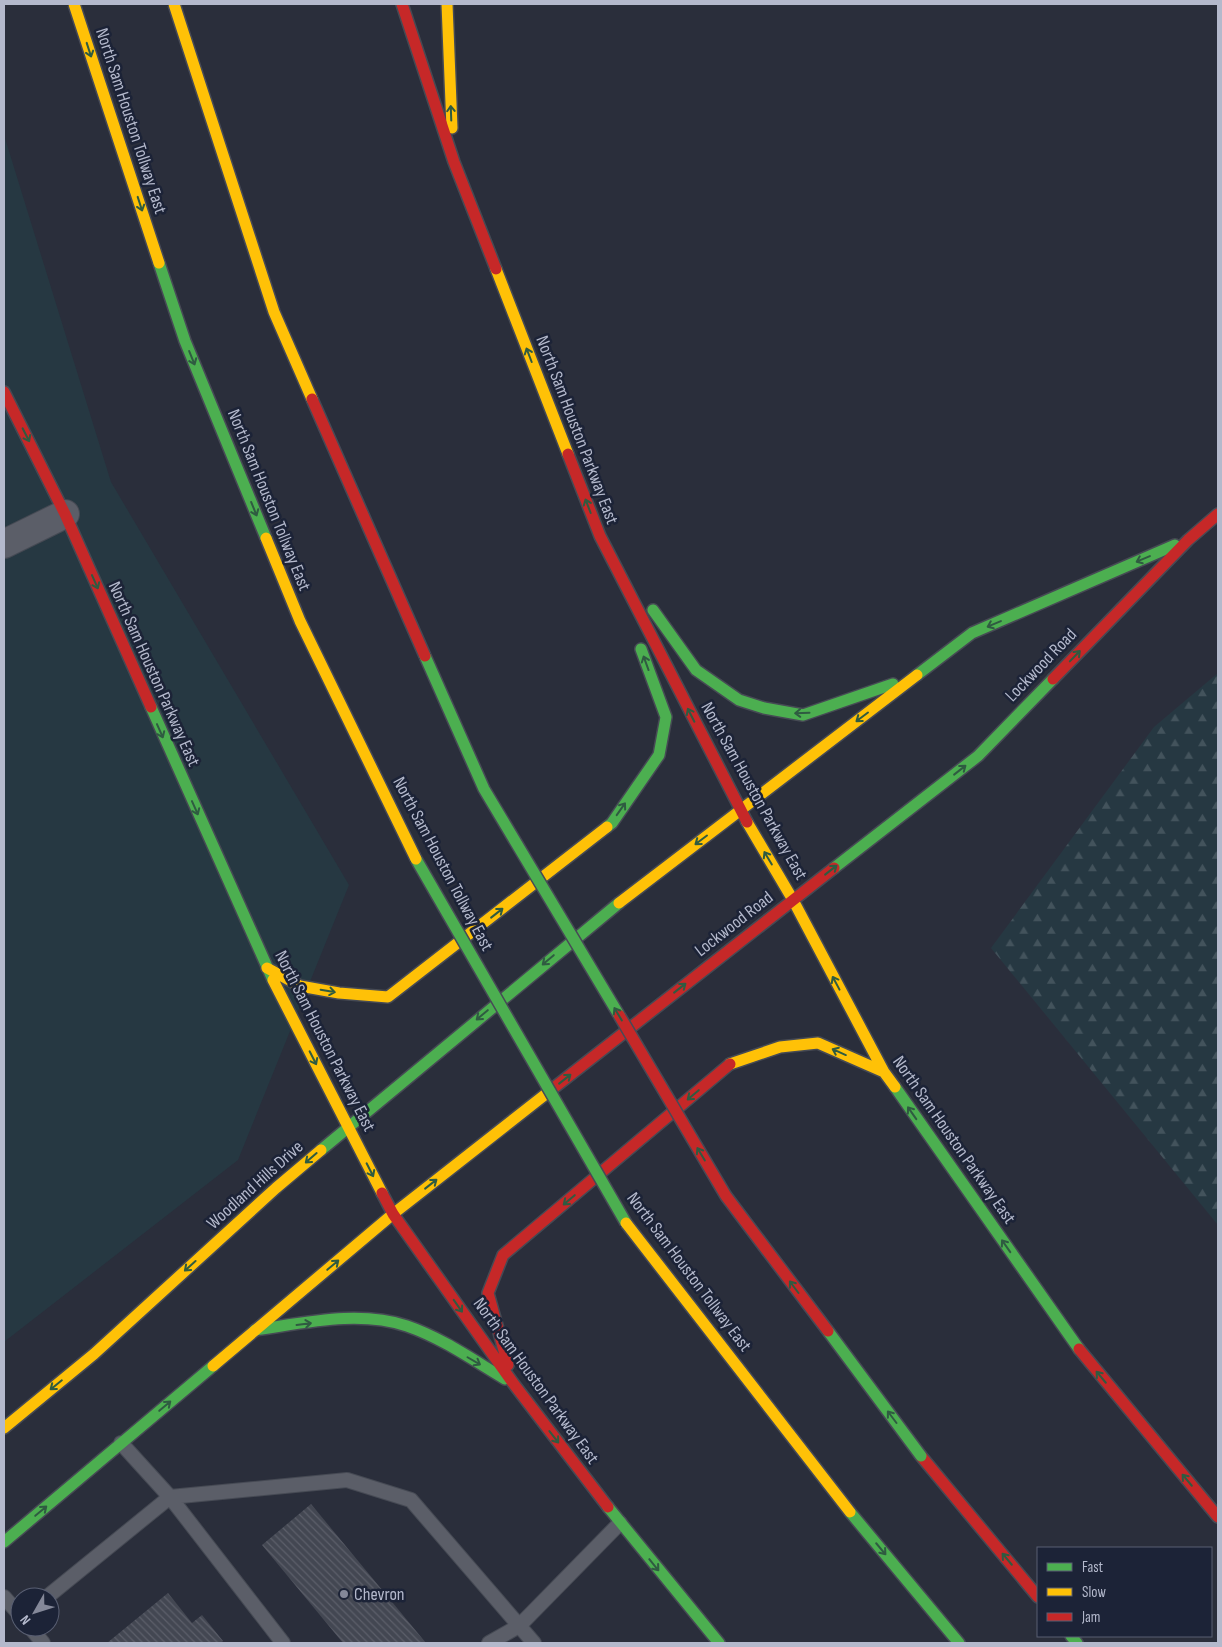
<svg xmlns="http://www.w3.org/2000/svg" width="1222" height="1647" font-family="'Sofia Sans Condensed',sans-serif">
<style>
.grass{fill:#263842}
.forest{fill:url(#forest-firs)}
.building{fill:url(#building-back-hatch)}
.lines{fill:none;stroke-linecap:round;stroke-linejoin:round}
.lane-casing{stroke:#464a54;stroke-width:16}
.street-casing{stroke:#464a54;stroke-width:30}
.fast-casing{stroke:#464a54;stroke-width:14}
.slow-casing{stroke:#464a54;stroke-width:14}
.jam-casing{stroke:#464a54;stroke-width:14}
.lane{stroke:#5b5e68;stroke-width:14}
.street{stroke:#5b5e68;stroke-width:28}
.fast{stroke:#4caf50;stroke-width:11}
.slow{stroke:#ffc107;stroke-width:11}
.jam{stroke:#c62828;stroke-width:11}
.fast-bridge-casing{stroke:#474a56;stroke-width:14;stroke-linecap:butt}
.slow-bridge-casing{stroke:#474a56;stroke-width:14;stroke-linecap:butt}
.jam-bridge-casing{stroke:#474a56;stroke-width:14;stroke-linecap:butt}
.fast-bridge{stroke:#4caf50;stroke-width:11}
.slow-bridge{stroke:#ffc107;stroke-width:11}
.jam-bridge{stroke:#c62828;stroke-width:11}
.oneway{stroke:#2f5b41}
.poi-dot{fill:#848899;stroke:#1c2337;stroke-width:2}
.labels{text-anchor:middle;dominant-baseline:central;stroke-width:5;stroke-linejoin:round;paint-order:stroke}
.street-label{font-size:18px;fill:#b4b9cc;stroke:#1c2337}
.poi-label{font-size:18px;fill:#b4b9cc;stroke:#1c2337;text-anchor:start}
</style>
<defs>
<pattern id="forest-firs" width="22" height="20" patternUnits="userSpaceOnUse" patternTransform="scale(1.25)"><rect width="22" height="20" fill="#263842"/><path d="M5 1l3.5 6h-7zM16 11l3.5 6h-7z" fill="#43535c"/></pattern>
<pattern id="building-back-hatch" width="6" height="6" patternUnits="userSpaceOnUse" patternTransform="scale(1.25)"><rect width="6" height="6" fill="#434752"/><path d="M-1 5l2 2M0 0l6 6M5-1l2 2" fill="none" stroke="#5c5f6a"/></pattern>
</defs>
<rect width="100%" height="100%" fill="#2a2e3b"/>
<path class="grass" d="M 4,135 L 111,482 L 349,885 L 238,1160 L 4,1342 Z"/>
<path class="forest" d="M 1218,673 L 1218,1225 L 991,948 L 1154,727 Z"/>
<path class="building" d="M 311,1504 L 426,1643 L 343,1643 L 262,1545 Z
M 168,1593 L 192,1623 L 202,1615 L 223,1641 L 221,1643 L 107,1643 Z"/>
<g class="lines">
<g class="lane-casing">
<path id="lane" d="M 121,1443 L 170,1497 L 283,1643
M 4,1597 L 20,1615
M 47,1597 L 170,1497 L 347,1480 L 411,1500 L 534,1643
M 30,1627 L 43,1643
M 489,1643 L 519,1626 L 620,1523"/>
</g>
<g class="street-casing">
<path id="street" d="M 4,544 L 65,514"/>
</g>
<g class="fast-casing">
<path id="fast" d="M 653,610 L 696,670 L 739,700 L 764,708 L 803,715 L 893,684
M 917,675 L 972,633 L 1175,545
M 151,707 L 273,980
M 607,827 L 612,823 L 659,755 L 666,717 L 641,649
M 834,868 L 978,756 L 1053,679
M 895,1087 L 1079,1349
M 321,1150 L 619,903
M 255,1330 C 305,1323 358,1310 407,1326 C 442,1338 473,1360 505,1379
M 608,1507 L 719,1643
M 850,1512 L 959,1643
M 4,1542 L 213,1366
M 1071,1636 L 1077,1643"/>
</g>
<g class="slow-casing">
<path id="slow" d="M 447,4 L 452,128
M 496,269 L 568,454
M 747,822 L 793,900 L 884,1072 L 895,1087
M 619,903 L 917,675
M 267,968 L 300,986 L 339,993 L 388,997 L 607,827
M 273,980 L 382,1193
M 730,1064 L 780,1047 L 818,1043 L 884,1072
M 213,1366 L 393,1214 L 551,1090
M 4,1428 L 94,1354 L 276,1188 L 321,1150"/>
</g>
<g class="jam-casing">
<path id="jam" d="M 402,4 L 454,162 L 496,269
M 4,392 L 65,514 L 151,707
M 568,454 L 600,536 L 747,822
M 1053,679 L 1188,540 L 1218,514
M 551,1090 L 834,868
M 382,1193 L 393,1214 L 513,1383 L 608,1507
M 1079,1349 L 1218,1517
M 508,1365 L 488,1293 L 503,1255 L 730,1064
M 921,1456 L 1038,1597"/>
</g>
<use href="#lane" class="lane"/>
<use href="#street" class="street"/>
<use href="#fast" class="fast"/>
<use href="#slow" class="slow"/>
<use href="#jam" class="jam"/>
<g class="fast-bridge-casing">
<path id="fast-bridge" d="M 159,263 L 185,341 L 266,538
M 425,656 L 484,789 L 619,1015
M 416,859 L 626,1223
M 828,1331 L 921,1456"/>
</g>
<g class="slow-bridge-casing">
<path id="slow-bridge" d="M 74,4 L 159,263
M 174,4 L 274,312 L 312,399
M 266,538 L 300,621 L 416,859
M 626,1223 L 850,1512"/>
</g>
<g class="jam-bridge-casing">
<path id="jam-bridge" d="M 312,399 L 425,656
M 619,1015 L 726,1196 L 828,1331"/>
</g>
<use href="#fast-bridge" class="fast-bridge"/>
<use href="#slow-bridge" class="slow-bridge"/>
<use href="#jam-bridge" class="jam-bridge"/>
</g>
<defs><path id="oneway-shaft" d="M-6 0H5M1.5-3L5.5 0L1.5 3" fill="none" stroke-width="1.6" stroke-linecap="round" stroke-linejoin="round" transform="scale(1.25)"/></defs>
<g class="oneway">
<use href="#oneway-shaft" transform="translate(89 50) rotate(72)"/>
<use href="#oneway-shaft" transform="translate(451 113) rotate(-92)"/>
<use href="#oneway-shaft" transform="translate(140 204) rotate(72)"/>
<use href="#oneway-shaft" transform="translate(529 355) rotate(-111)"/>
<use href="#oneway-shaft" transform="translate(192 358) rotate(68)"/>
<use href="#oneway-shaft" transform="translate(26 435) rotate(63)"/>
<use href="#oneway-shaft" transform="translate(588 506) rotate(-111)"/>
<use href="#oneway-shaft" transform="translate(254 509) rotate(68)"/>
<use href="#oneway-shaft" transform="translate(1143 559) rotate(157)"/>
<use href="#oneway-shaft" transform="translate(95 582) rotate(66)"/>
<use href="#oneway-shaft" transform="translate(994 624) rotate(157)"/>
<use href="#oneway-shaft" transform="translate(1075 656) rotate(-46)"/>
<use href="#oneway-shaft" transform="translate(646 663) rotate(-110)"/>
<use href="#oneway-shaft" transform="translate(802 713) rotate(178)"/>
<use href="#oneway-shaft" transform="translate(691 715) rotate(-117)"/>
<use href="#oneway-shaft" transform="translate(862 717) rotate(143)"/>
<use href="#oneway-shaft" transform="translate(160 731) rotate(66)"/>
<use href="#oneway-shaft" transform="translate(960 770) rotate(-38)"/>
<use href="#oneway-shaft" transform="translate(195 808) rotate(66)"/>
<use href="#oneway-shaft" transform="translate(621 809) rotate(-55)"/>
<use href="#oneway-shaft" transform="translate(701 840) rotate(143)"/>
<use href="#oneway-shaft" transform="translate(768 858) rotate(-121)"/>
<use href="#oneway-shaft" transform="translate(831 870) rotate(-38)"/>
<use href="#oneway-shaft" transform="translate(497 913) rotate(-38)"/>
<use href="#oneway-shaft" transform="translate(548 960) rotate(140)"/>
<use href="#oneway-shaft" transform="translate(836 983) rotate(-118)"/>
<use href="#oneway-shaft" transform="translate(680 988) rotate(-38)"/>
<use href="#oneway-shaft" transform="translate(328 991) rotate(10)"/>
<use href="#oneway-shaft" transform="translate(618 1014) rotate(-121)"/>
<use href="#oneway-shaft" transform="translate(482 1015) rotate(140)"/>
<use href="#oneway-shaft" transform="translate(839 1052) rotate(-156)"/>
<use href="#oneway-shaft" transform="translate(313 1058) rotate(63)"/>
<use href="#oneway-shaft" transform="translate(565 1079) rotate(-38)"/>
<use href="#oneway-shaft" transform="translate(693 1095) rotate(140)"/>
<use href="#oneway-shaft" transform="translate(912 1113) rotate(-125)"/>
<use href="#oneway-shaft" transform="translate(701 1154) rotate(-121)"/>
<use href="#oneway-shaft" transform="translate(311 1158) rotate(139)"/>
<use href="#oneway-shaft" transform="translate(370 1170) rotate(63)"/>
<use href="#oneway-shaft" transform="translate(431 1184) rotate(-38)"/>
<use href="#oneway-shaft" transform="translate(569 1200) rotate(140)"/>
<use href="#oneway-shaft" transform="translate(1006 1246) rotate(-125)"/>
<use href="#oneway-shaft" transform="translate(333 1265) rotate(-40)"/>
<use href="#oneway-shaft" transform="translate(190 1266) rotate(138)"/>
<use href="#oneway-shaft" transform="translate(794 1287) rotate(-127)"/>
<use href="#oneway-shaft" transform="translate(458 1306) rotate(55)"/>
<use href="#oneway-shaft" transform="translate(304 1324) rotate(-7)"/>
<use href="#oneway-shaft" transform="translate(474 1361) rotate(30)"/>
<use href="#oneway-shaft" transform="translate(1101 1377) rotate(-130)"/>
<use href="#oneway-shaft" transform="translate(56 1385) rotate(141)"/>
<use href="#oneway-shaft" transform="translate(165 1406) rotate(-40)"/>
<use href="#oneway-shaft" transform="translate(892 1417) rotate(-127)"/>
<use href="#oneway-shaft" transform="translate(554 1437) rotate(52)"/>
<use href="#oneway-shaft" transform="translate(1187 1480) rotate(-130)"/>
<use href="#oneway-shaft" transform="translate(41 1511) rotate(-40)"/>
<use href="#oneway-shaft" transform="translate(881 1549) rotate(50)"/>
<use href="#oneway-shaft" transform="translate(1007 1559) rotate(-130)"/>
<use href="#oneway-shaft" transform="translate(654 1565) rotate(51)"/>
</g>
<circle class="poi-dot" cx="344" cy="1594" r="5"/>
<g class="labels">
<g class="street-label">
<text transform="translate(131 121) rotate(72)">North Sam Houston Tollway East</text>
<text transform="translate(577 430) rotate(69)">North Sam Houston Parkway East</text>
<text transform="translate(269 500) rotate(68)">North Sam Houston Tollway East</text>
<text transform="translate(1041 665) rotate(-46)">Lockwood Road</text>
<text transform="translate(154 674) rotate(66)">North Sam Houston Parkway East</text>
<text transform="translate(754 791) rotate(61)">North Sam Houston Parkway East</text>
<text transform="translate(443 864) rotate(62)">North Sam Houston Tollway East</text>
<text transform="translate(734 924) rotate(-38)">Lockwood Road</text>
<text transform="translate(325 1041) rotate(63)">North Sam Houston Parkway East</text>
<text transform="translate(954 1140) rotate(55)">North Sam Houston Parkway East</text>
<text transform="translate(255 1185) rotate(-42)">Woodland Hills Drive</text>
<text transform="translate(689 1272) rotate(53)">North Sam Houston Tollway East</text>
<text transform="translate(536 1381) rotate(54)">North Sam Houston Parkway East</text>
</g>
<g class="poi-label">
<text x="354" y="1594">Chevron</text>
</g>
</g>
<rect width="1222" height="1647" fill="none" stroke="#b4b9cc" stroke-width="10"/>
<rect x="1037" y="1547" width="175" height="90" fill="#1c2337" stroke="#595f73"/>
<rect x="1047" y="1563" width="25" height="8" fill="#4caf50" stroke="#595f73"/>
<text x="1082" y="1572" font-size="15" fill="#b4b9cc">Fast</text>
<rect x="1047" y="1588" width="25" height="8" fill="#ffc107" stroke="#595f73"/>
<text x="1082" y="1597" font-size="15" fill="#b4b9cc">Slow</text>
<rect x="1047" y="1613" width="25" height="8" fill="#c62828" stroke="#595f73"/>
<text x="1082" y="1622" font-size="15" fill="#b4b9cc">Jam</text>
<g transform="translate(35 1612) rotate(231)"><circle r="24" fill="#1c2337" stroke="#595f73"/>
<path d="M0-4L9 19L0 12L-9 19Z" fill="#848899"/>
<text y="-8" font-size="14" font-weight="bold" text-anchor="middle" fill="#b4b9cc">N</text>
</g>
</svg>
